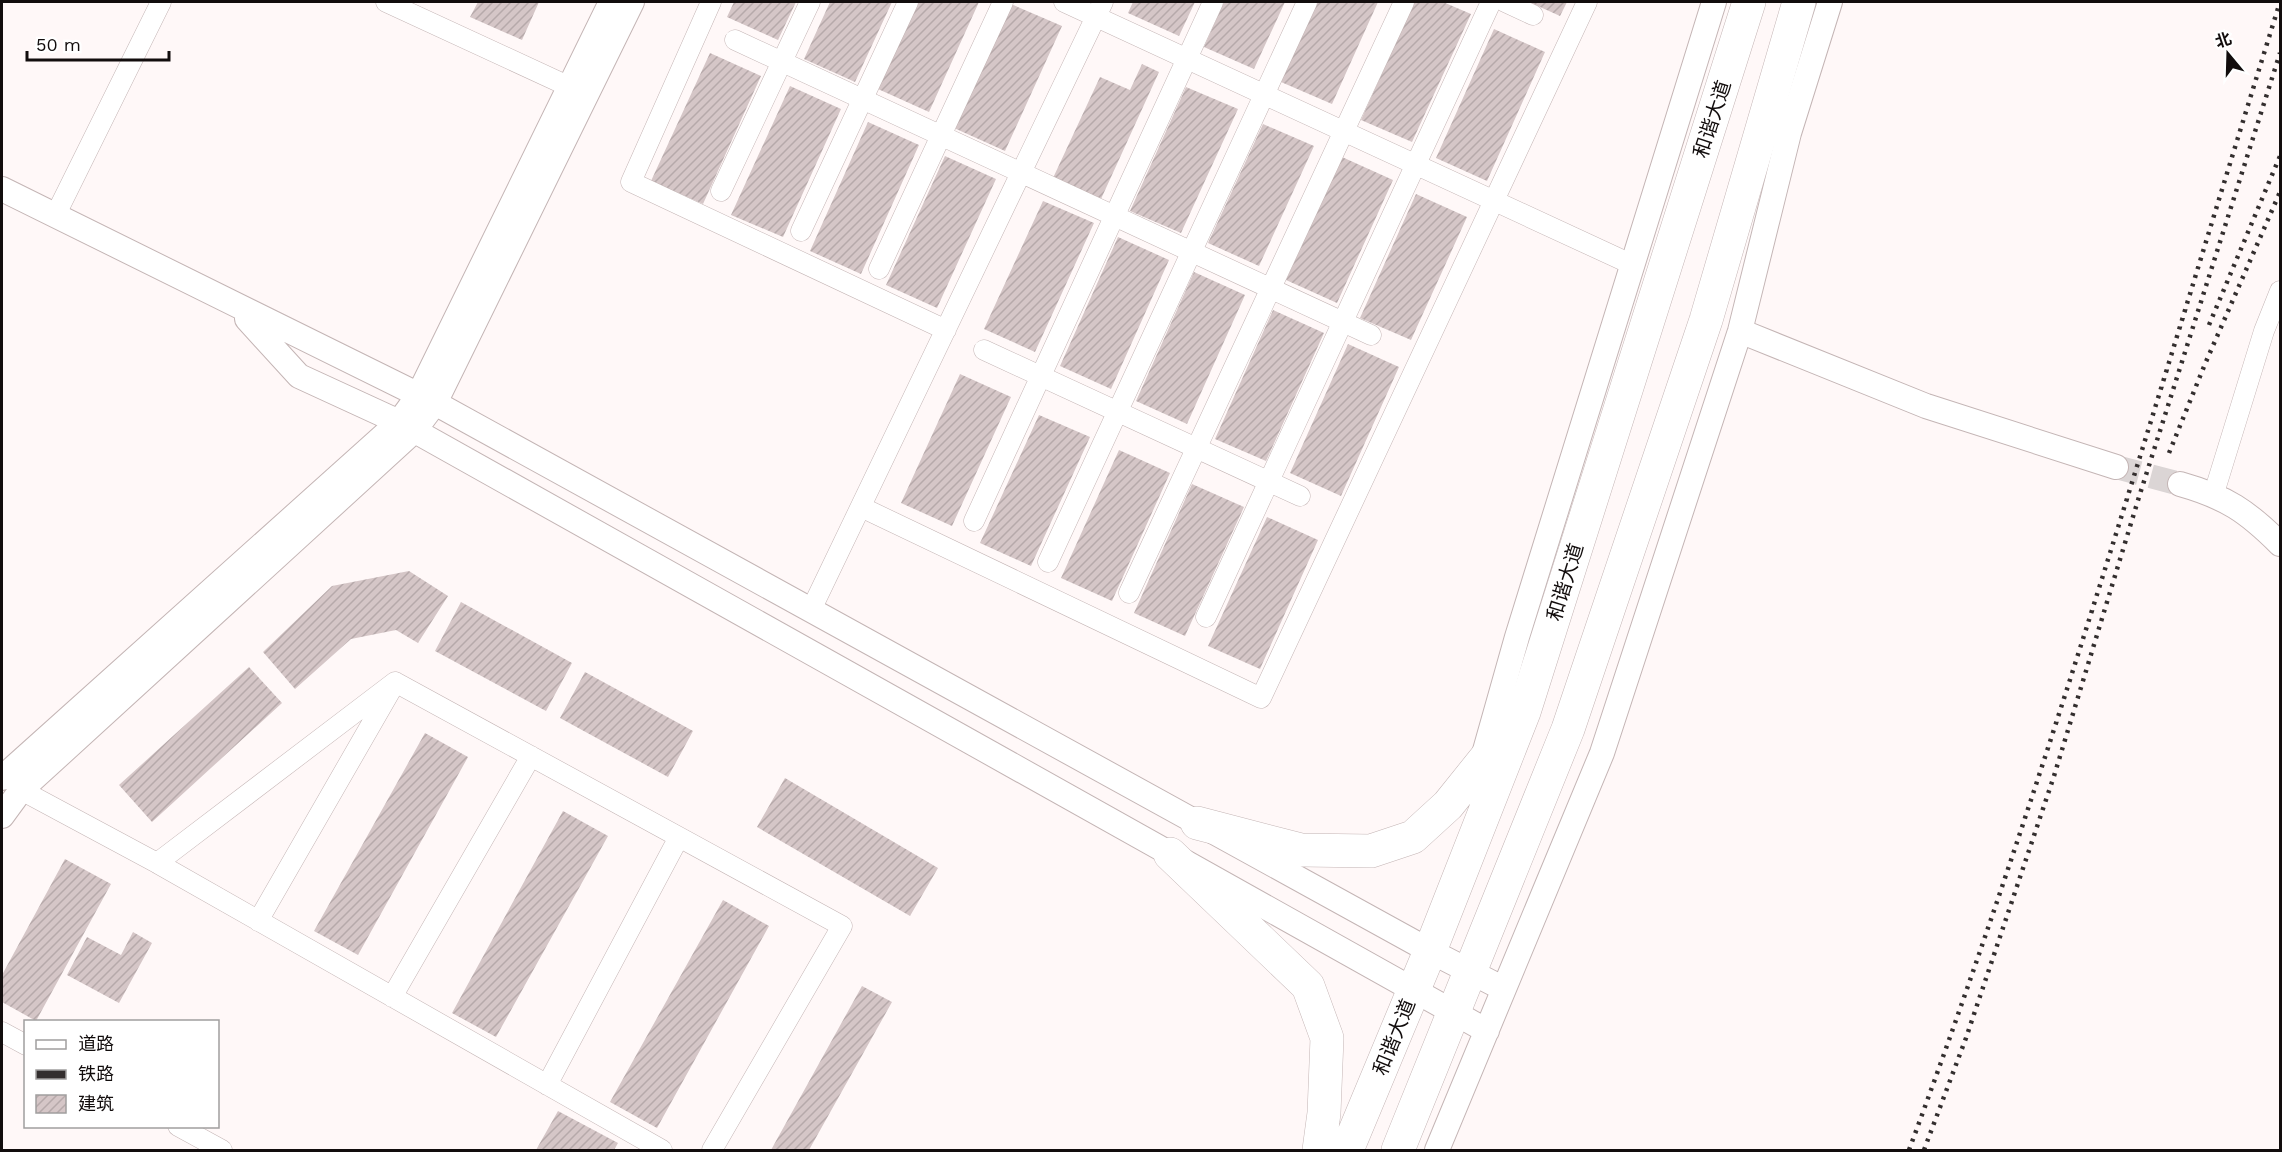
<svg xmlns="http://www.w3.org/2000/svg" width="2282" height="1152" font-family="'Work Sans','Noto Sans SC',sans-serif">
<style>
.building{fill:url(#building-hatch)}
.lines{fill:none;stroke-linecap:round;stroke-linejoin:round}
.tertiary-tunnel{stroke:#dbd5d5;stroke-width:24;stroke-dasharray:24 12;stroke-linecap:butt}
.minor-casing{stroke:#c4b5b5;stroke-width:21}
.tertiary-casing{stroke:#c4b5b5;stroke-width:26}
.trunk-casing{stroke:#c4b5b5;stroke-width:34}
.minor{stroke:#fff;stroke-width:20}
.tertiary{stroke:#fff;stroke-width:24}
.trunk{stroke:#fff;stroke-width:33}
.rail{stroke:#332e2e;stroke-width:4.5;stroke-dasharray:3 6;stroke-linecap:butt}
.labels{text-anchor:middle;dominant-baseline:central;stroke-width:5;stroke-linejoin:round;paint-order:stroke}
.street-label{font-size:20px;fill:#120d0d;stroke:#fff}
</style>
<defs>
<pattern id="building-hatch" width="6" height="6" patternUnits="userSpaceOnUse" patternTransform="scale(1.5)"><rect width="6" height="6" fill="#d5c6c7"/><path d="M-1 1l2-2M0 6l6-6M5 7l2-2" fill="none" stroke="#b6a9aa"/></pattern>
</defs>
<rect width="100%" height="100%" fill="#fff8f8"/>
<path class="building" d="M 478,2 L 539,2 L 522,40 L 470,17 Z
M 734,2 L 796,2 L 778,40 L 727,17 Z
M 830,2 L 892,2 L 855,82 L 804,59 Z
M 918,2 L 979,2 L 929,112 L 878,89 Z
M 1133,2 L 1195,2 L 1179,36 L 1128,13 Z
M 1224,2 L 1285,2 L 1254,69 L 1204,47 Z
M 1317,2 L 1378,2 L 1332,104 L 1281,82 Z
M 1414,2 L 1443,2 L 1471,14 L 1412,142 L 1361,120 Z
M 1529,2 L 1567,2 L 1560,16 Z
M 1011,4 L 1062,26 L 1005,151 L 954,128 Z
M 1494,29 L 1545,52 L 1487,181 L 1436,158 Z
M 710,53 L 761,76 L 703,204 L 651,181 Z
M 1142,64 L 1159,72 L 1101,199 L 1053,178 L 1100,77 L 1130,90 Z
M 790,86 L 841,109 L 783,237 L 731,215 Z
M 1186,87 L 1238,109 L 1181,233 L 1130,211 Z
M 868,122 L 919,145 L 861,274 L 810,251 Z
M 1263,124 L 1314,146 L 1259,266 L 1208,243 Z
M 945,156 L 996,179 L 937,308 L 886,285 Z
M 1342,157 L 1393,180 L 1337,303 L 1286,280 Z
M 1416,194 L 1467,217 L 1411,340 L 1360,318 Z
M 1043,201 L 1094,223 L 1035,352 L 984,329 Z
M 1118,237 L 1169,260 L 1111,389 L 1060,366 Z
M 1194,272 L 1245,295 L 1187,424 L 1136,401 Z
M 1273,310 L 1324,333 L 1266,461 L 1215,439 Z
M 1348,344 L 1399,367 L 1341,496 L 1290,473 Z
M 960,374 L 1011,397 L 952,526 L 901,503 Z
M 1039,415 L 1090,437 L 1031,566 L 980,543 Z
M 1119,450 L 1170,473 L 1112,601 L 1061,578 Z
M 1192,484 L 1244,507 L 1185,636 L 1134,613 Z
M 1267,517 L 1318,540 L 1260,669 L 1208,646 Z
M 409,571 L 448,596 L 418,643 L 396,630 L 351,639 L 295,689 L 263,652 L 332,586 Z
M 461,602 L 572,663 L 546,711 L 435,651 Z
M 249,667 L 282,703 L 152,822 L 119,785 Z
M 585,672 L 693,731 L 668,777 L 560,718 Z
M 425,733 L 468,757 L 358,955 L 314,931 Z
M 785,778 L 938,868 L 910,916 L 757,827 Z
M 563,811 L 608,836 L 496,1037 L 452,1013 Z
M 65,859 L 111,884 L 36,1021 L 2,1002 L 2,975 Z
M 723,900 L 769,926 L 657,1128 L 610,1102 Z
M 133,932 L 152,943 L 119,1003 L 67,975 L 87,937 L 121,955 Z
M 862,986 L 892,1002 L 809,1150 L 771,1150 Z
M 558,1111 L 618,1143 L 614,1150 L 536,1150 Z"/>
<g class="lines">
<path class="tertiary-tunnel" d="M 2116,467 L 2180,484"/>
<g class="minor-casing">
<path id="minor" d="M 386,2 L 570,87
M 711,2 L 631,182 L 946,330
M 1064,2 L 1633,265
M 1505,2 L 1533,15
M 735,40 L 1371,335
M 721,191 L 810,2
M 55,216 L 161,2
M 801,231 L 908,2
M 879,269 L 1003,2
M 984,350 L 1300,496
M 2214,493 L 2264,331 L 2280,291
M 861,507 L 1261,698 L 1587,2
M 974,521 L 1213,2
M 1048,562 L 1307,2
M 1129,593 L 1404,2
M 811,610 L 1103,2
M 1206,617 L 1491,2
M 395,682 L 842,926 L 712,1150
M 21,790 L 157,863 L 662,1150
M 157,863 L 395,682
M 258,921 L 391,690
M 392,997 L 531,756
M 2,1032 L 26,1045
M 547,1085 L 679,837
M 178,1126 L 222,1150"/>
</g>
<g class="tertiary-casing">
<path id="tertiary" d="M 2,189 L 435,403 L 1430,951 L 1504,989
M 247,319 L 299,376 L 399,422 L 1487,1031
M 1740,331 L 1926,406 L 2116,467
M 2180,484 C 2226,497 2247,511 2280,544
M 1484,754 L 1517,637 L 1714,2
M 2,778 L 399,422 L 418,396 L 611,2
M 2,816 L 21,790 L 414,431 L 435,403 L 632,2
M 1437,1150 L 1602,753 L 1740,331 L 1789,133 L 1830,2"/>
</g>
<g class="trunk-casing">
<path id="trunk" d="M 1197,823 L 1301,850 L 1371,851 L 1413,837 L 1448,805 L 1505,734
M 1170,854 L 1308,986 L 1327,1038 L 1324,1113 L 1319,1150
M 1347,1150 L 1430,951 L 1524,712 L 1749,2
M 1398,1150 L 1568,729 L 1706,320 L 1799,2"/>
</g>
<use href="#minor" class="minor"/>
<use href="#tertiary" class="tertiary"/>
<use href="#trunk" class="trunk"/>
<path class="rail" d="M 2209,325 L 2280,156
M 2169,453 L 2205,364 L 2280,192
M 1909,1150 C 2049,773 2160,386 2280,2
M 1924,1150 L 1966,1038 L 2054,776 L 2139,497 L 2280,53"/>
</g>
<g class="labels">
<g class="street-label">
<text transform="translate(1712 119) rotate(-72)">和谐大道</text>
<text transform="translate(1565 582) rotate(-73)">和谐大道</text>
<text transform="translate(1394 1037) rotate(-68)">和谐大道</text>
</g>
</g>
<rect width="2282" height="1152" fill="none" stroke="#120d0d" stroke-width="6"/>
<rect x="24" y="1020" width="195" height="108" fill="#ffffff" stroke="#a09e9e" stroke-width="1.5"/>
<rect x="36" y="1040" width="30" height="9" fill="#ffffff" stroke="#a09e9e" stroke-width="1.5"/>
<text x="78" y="1050" font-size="18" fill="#120d0d">道路</text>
<rect x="36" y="1070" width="30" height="9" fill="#332e2e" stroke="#a09e9e" stroke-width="1.5"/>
<text x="78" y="1080" font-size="18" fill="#120d0d">铁路</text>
<rect x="36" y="1095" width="30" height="18" fill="url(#building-hatch)" stroke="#a09e9e" stroke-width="1.5"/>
<text x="78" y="1110" font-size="18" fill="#120d0d">建筑</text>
<g transform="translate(2228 54) rotate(341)" stroke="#ffffff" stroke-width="4.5" paint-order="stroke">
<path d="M0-4.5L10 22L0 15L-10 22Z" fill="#120d0d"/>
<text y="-9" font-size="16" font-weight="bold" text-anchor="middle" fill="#120d0d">北</text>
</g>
<path d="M27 51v9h142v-9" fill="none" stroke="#120d0d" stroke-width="3"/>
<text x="36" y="51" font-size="18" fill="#120d0d" stroke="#ffffff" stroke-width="4.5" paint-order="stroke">50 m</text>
</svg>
